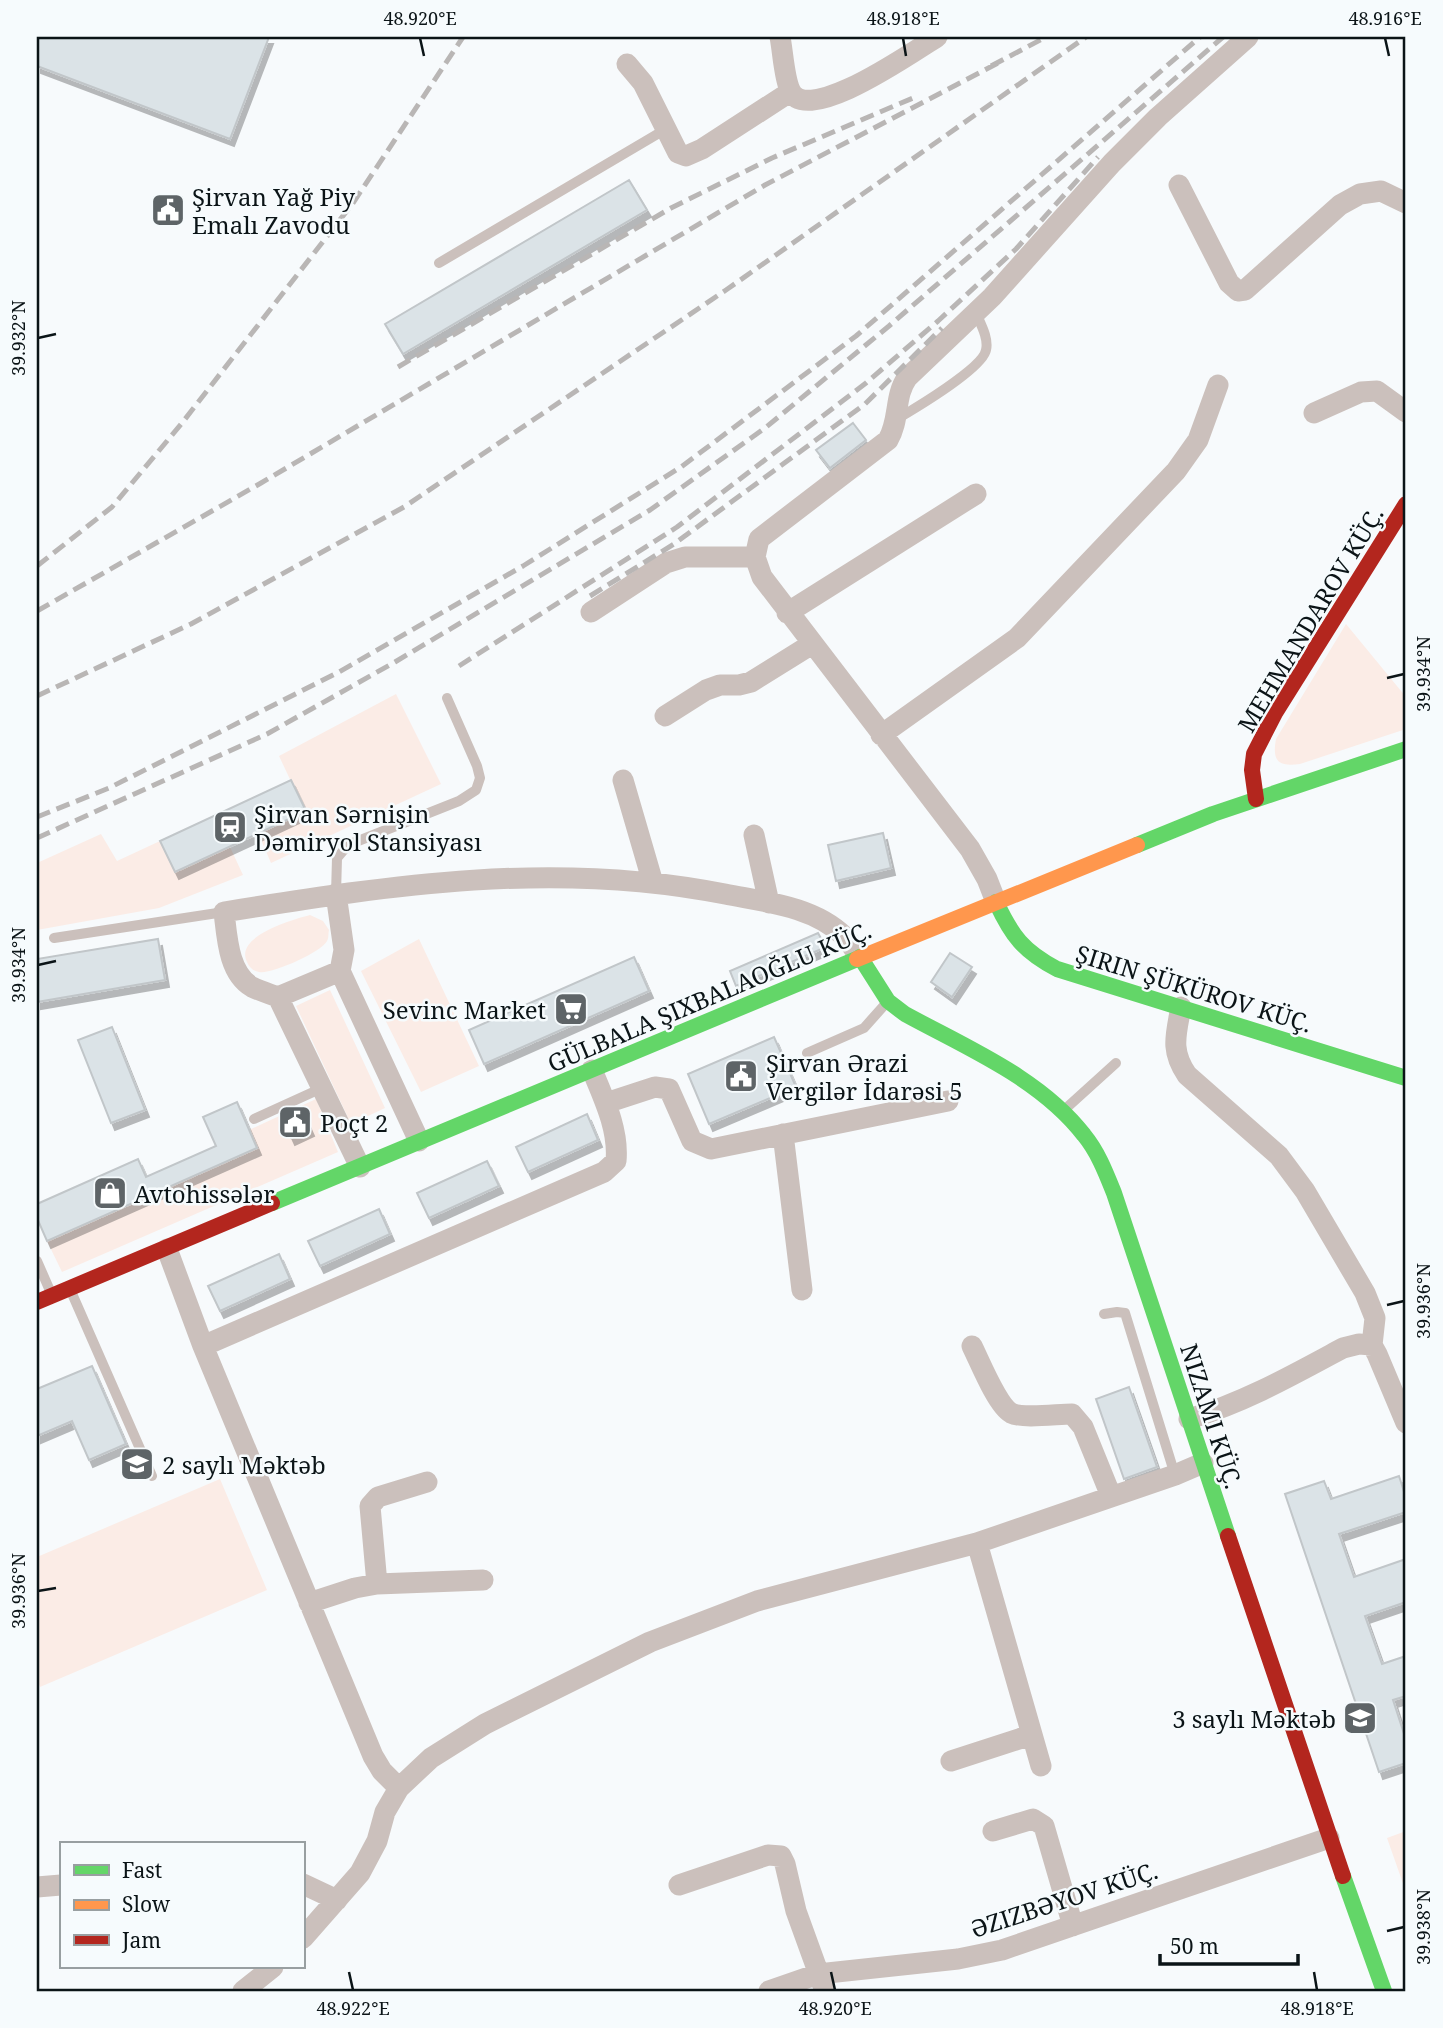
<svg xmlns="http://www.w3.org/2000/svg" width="1443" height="2028" font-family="'Noto Serif',serif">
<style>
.green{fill:#fbece6}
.building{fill:#dbe3e7;stroke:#c1c6c9;stroke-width:2;filter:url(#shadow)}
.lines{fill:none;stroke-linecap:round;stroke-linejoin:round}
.lane{stroke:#cbc0bc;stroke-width:10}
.street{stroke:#cbc0bc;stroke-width:21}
.fast{stroke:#63d668;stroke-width:16}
.slow{stroke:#ff974d;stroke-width:16}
.jam{stroke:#b3261e;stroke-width:16}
.rail{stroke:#b9b6b5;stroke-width:5;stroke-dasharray:14 7;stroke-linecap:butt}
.ticks{fill:none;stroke:#0b1417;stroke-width:2.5}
.labels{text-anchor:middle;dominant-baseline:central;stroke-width:5;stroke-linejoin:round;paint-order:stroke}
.poi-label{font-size:24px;fill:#0b1417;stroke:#f6fbfd;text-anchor:start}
.street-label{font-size:24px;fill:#0b1417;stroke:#f6fbfd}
.neatline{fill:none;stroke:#0b1417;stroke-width:2.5}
.ticks-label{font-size:18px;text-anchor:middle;fill:#0b1417}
</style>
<defs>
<filter id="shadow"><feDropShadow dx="4" dy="7" stdDeviation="0" flood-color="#0004"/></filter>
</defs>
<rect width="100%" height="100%" fill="#f7fafc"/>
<path class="green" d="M 1346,624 L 1406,697 L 1406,729 L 1300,764 C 1278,767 1272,761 1276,739 Z
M 396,694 L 441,784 L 271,863 L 258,833 L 305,811 L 279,756 Z
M 101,834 L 117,861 L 160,841 L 175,872 L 230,847 L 243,875 L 159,908 L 37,930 L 37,863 Z
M 310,915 L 323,921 L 329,930 C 328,934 329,938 327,941 C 322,952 270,975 259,972 C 253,971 249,967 247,962 C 234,936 292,920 310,915 Z
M 419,939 L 479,1066 L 421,1092 L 361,971 Z
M 330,990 L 385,1108 L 351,1124 L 296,1006 Z
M 316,1099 L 338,1152 L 62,1272 L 47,1241 L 257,1148 L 249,1130 Z
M 220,1479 L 267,1590 L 40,1687 L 37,1679 L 37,1557 Z
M 1406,1831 L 1406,1892 L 1387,1838 Z"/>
<path class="building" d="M 37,37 L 269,37 L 230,139 L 37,66 Z
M 629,180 L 647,210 L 403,354 L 385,324 Z
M 853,423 L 866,440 L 830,468 L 816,450 Z
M 291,780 L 306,811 L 175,872 L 160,841 Z
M 883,833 L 891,868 L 836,881 L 828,845 Z
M 818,933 L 826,947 L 736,986 L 730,971 Z
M 158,939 L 165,980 L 37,1002 L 37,959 Z
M 950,953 L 972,967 L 952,997 L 931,982 Z
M 634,957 L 649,991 L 484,1064 L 469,1030 Z
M 112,1027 L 145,1110 L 111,1123 L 78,1040 Z
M 774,1037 L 796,1087 L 709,1124 L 688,1074 Z
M 237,1102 L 257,1148 L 47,1241 L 37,1218 L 37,1204 L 138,1159 L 146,1177 L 216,1146 L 203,1117 Z
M 300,1107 L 310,1129 L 291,1138 L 281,1116 Z
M 587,1114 L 598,1140 L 528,1172 L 516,1147 Z
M 487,1161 L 499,1186 L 429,1218 L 417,1193 Z
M 379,1209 L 390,1234 L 320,1266 L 308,1241 Z
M 279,1254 L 290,1279 L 220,1311 L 208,1286 Z
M 92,1366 L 126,1444 L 89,1460 L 72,1421 L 37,1436 L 37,1389 Z
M 1129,1387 L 1157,1467 L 1124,1479 L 1096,1399 Z
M 1399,1476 L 1406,1498 L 1406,1512 L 1339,1534 L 1354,1577 L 1406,1559 L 1406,1602 L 1365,1616 L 1382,1664 L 1406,1656 L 1406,1696 L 1393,1700 L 1406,1740 L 1406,1763 L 1379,1772 L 1285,1494 L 1324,1481 L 1331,1499 Z"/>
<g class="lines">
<path class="lane" d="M 439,263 L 666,129
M 897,419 C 914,409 983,368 986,350 C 989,338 980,323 976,313
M 336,894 L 337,858 L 348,845 L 459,801 L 476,790 L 480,778 L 477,766 L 447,698
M 54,938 L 224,912
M 807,1053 L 864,1028 L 888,1001
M 1063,1111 L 1116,1063
M 254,1119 L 322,1088
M 37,1261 L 51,1293
M 70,1289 L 152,1476
M 1104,1314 L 1117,1312 L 1125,1313 L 1175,1475"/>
<path class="street" d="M 780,37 C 783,52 784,77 790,90 C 806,128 915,50 937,37
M 627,64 L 643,83 L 678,153 L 686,156 L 702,149 L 790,92
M 1179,185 L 1229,283 L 1238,291 L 1245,290 L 1340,205 L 1360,194 L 1381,191 L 1406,203
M 1314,413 L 1361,392 L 1377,391 L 1406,412
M 591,612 L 666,563 L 685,557 L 755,557
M 787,613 L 976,494
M 665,716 L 706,690 L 720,685 L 739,685 L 751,682 L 812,644
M 881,735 L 1017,638 L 1176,471 L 1198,440 L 1218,385
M 623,780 L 653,883
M 754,835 L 769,903
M 336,894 L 344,950 L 340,971 L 419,1141
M 996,902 L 987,879 L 970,849 L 762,577 L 755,557 L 759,539 L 888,440 C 900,420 894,396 907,378 L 992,297 L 1112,163 L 1158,117 L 1248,37
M 278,997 L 340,971
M 1181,1007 C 1176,1035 1170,1050 1187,1075 L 1279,1156 L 1305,1191 L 1365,1293 L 1375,1318 L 1372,1345
M 606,1103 L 655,1087 L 669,1089 L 692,1141 L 711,1149 L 948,1101
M 783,1134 L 802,1290
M 360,1167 L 278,997 C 270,994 260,991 252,987 C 228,973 227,936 224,912 C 392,885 555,860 725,894 C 765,902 813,906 844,936 C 850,942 855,951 860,957
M 167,1249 L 203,1346 L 373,1756 L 382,1771 L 399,1788
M 203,1346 L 604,1172 L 616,1161 C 619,1130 604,1099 592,1070
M 972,1346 C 980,1362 997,1405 1011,1413 C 1023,1419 1057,1414 1072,1414 L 1083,1427 L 1111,1496
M 1189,1419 C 1245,1402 1291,1376 1343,1348 L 1359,1344 L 1372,1345 L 1377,1354 L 1406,1423
M 977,1543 L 1041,1766
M 377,1584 L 370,1506 L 378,1497 L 427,1482
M 309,1603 L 355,1588 L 377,1584 L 483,1580
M 951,1761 L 1031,1735
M 993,1831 L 1033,1819 L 1044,1826 L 1073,1926
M 303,1884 L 337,1900
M 679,1885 L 768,1855 L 781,1856 L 785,1864 L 796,1911 L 825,1991
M 37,1887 L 61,1885
M 303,1938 L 360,1873 L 377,1841 L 385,1812 L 399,1788 L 431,1758 L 485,1724 L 650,1642 L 757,1601 L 977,1543 L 1175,1475 L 1203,1463
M 243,1991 L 273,1967
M 769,1991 L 818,1974 L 958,1959 L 1002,1950 L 1329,1838"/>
<path class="fast" d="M 1137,845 L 1213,814 L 1406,749
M 996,902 C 1012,936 1023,951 1057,969 L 1406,1078
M 860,957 L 888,1001 L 905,1014 C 967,1048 1040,1078 1084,1135 C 1098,1152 1106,1173 1114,1193 L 1228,1536
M 272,1203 L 857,959
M 1343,1876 L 1384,1991"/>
<path class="slow" d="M 857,959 L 1137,845"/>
<path class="jam" d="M 1256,799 L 1252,770 L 1254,754 L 1275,713 L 1406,504
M 37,1302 L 272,1203
M 1228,1536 L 1343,1876"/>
<path class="rail" d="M 991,66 L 1046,37
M 398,367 L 671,208 L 772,158 L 913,98
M 37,566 L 112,507 L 182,423 L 353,203 L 463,37
M 590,596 L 674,544 L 865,404 L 942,328
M 37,611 L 261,483 L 765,185 L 998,63
M 459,666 L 677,527 L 866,383 L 938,321 L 1016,249 L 1098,157
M 37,696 L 191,624 L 404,507 L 726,290 L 1086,37
M 37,817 L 109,788 L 339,672 L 523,566 L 681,467 L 856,336 L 1200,37
M 37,838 L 267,734 L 395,662 L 650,510 L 765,428 L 889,326 L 1223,37"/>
</g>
<path class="ticks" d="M 420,38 L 424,56M 903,38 L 906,56M 1385,38 L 1389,56M 38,338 L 56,334M 1387,678 L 1404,674M 38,965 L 56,961M 1387,1305 L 1404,1301M 38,1591 L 56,1588M 1387,1931 L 1404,1927M 349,1972 L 353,1990M 831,1972 L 835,1990M 1314,1972 L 1317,1990"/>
<defs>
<g id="civic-square" transform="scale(1.75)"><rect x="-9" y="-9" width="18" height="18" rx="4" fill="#5e6467" stroke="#f6fbfd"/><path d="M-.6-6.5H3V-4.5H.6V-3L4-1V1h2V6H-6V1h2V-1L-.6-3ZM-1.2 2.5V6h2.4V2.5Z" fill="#fff"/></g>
<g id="station-square" transform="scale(1.75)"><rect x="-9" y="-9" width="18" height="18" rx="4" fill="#5e6467" stroke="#f6fbfd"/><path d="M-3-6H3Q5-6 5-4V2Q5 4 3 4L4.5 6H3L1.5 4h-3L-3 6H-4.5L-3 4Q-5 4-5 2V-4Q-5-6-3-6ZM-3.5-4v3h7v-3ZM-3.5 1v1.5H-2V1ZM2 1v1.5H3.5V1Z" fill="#fff"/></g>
<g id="supermarket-square" transform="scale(1.75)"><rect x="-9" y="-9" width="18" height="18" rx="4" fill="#5e6467" stroke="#f6fbfd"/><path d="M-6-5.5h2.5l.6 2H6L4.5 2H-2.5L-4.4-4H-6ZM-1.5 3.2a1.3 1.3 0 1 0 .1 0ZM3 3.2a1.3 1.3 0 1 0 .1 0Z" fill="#fff"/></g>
<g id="shop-square" transform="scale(1.75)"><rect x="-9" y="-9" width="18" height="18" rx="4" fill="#5e6467" stroke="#f6fbfd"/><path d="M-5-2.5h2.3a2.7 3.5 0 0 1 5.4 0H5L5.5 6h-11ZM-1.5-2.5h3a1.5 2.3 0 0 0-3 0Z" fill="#fff"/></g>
<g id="school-square" transform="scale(1.75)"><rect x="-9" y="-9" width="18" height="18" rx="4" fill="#5e6467" stroke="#f6fbfd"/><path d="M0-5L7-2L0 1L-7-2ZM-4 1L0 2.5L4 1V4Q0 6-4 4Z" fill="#fff"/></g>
</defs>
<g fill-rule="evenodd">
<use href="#civic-square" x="168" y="210"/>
<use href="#station-square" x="230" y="827"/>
<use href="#supermarket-square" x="571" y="1009"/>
<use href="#civic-square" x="741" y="1076"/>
<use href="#civic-square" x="295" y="1122"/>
<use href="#shop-square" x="110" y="1193"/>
<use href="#school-square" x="137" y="1464"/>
<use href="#school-square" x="1360" y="1718"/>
</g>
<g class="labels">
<g class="poi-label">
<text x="192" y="196">Şirvan Yağ Piy<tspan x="192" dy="28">Emalı Zavodu</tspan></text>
<text x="254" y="813">Şirvan Sərnişin<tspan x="254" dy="28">Dəmiryol Stansiyası</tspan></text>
<text x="546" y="1009" text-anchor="end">Sevinc Market</text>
<text x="766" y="1062">Şirvan Ərazi<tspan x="766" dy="28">Vergilər İdarəsi 5</tspan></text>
<text x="320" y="1122">Poçt 2</text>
<text x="134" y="1193">Avtohissələr</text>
<text x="162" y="1464">2 saylı Məktəb</text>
<text x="1336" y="1718" text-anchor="end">3 saylı Məktəb</text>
</g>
<g class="street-label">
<text transform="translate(1310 619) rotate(-59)">MEHMANDAROV KÜÇ.</text>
<text transform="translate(1194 988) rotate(17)">ŞIRIN ŞÜKÜROV KÜÇ.</text>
<text transform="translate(709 996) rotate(-23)">GÜLBALA ŞIXBALAOĞLU KÜÇ.</text>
<text transform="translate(1212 1416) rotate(72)">NIZAMI KÜÇ.</text>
<text transform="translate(1064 1899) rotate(-18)">ƏZIZBƏYOV KÜÇ.</text>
</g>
</g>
<rect width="1443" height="2028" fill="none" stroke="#f6fbfd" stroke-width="77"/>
<rect x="60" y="1842" width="245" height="126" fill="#f6fbfd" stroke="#989fa1" stroke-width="2"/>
<rect x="74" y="1865" width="35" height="10" fill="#63d668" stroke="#989fa1" stroke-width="2"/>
<text x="122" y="1878" font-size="21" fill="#0b1417">Fast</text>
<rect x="74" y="1900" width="35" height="10" fill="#ff974d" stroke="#989fa1" stroke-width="2"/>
<text x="122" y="1912" font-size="21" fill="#0b1417">Slow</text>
<rect x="74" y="1935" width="35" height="10" fill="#b3261e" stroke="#989fa1" stroke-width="2"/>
<text x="122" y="1948" font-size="21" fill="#0b1417">Jam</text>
<path d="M1160 1954v10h138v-10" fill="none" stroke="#0b1417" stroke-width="3.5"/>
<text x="1170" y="1954" font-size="21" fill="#0b1417" stroke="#f6fbfd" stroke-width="5" paint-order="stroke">50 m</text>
<rect x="38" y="38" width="1366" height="1952" class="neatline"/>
<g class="ticks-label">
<text x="420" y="25">48.920°E</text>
<text x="903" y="25">48.918°E</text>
<text x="1385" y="25">48.916°E</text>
<text transform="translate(19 338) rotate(-90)" y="6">39.932°N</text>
<text transform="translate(1424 674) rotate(-90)" y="6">39.934°N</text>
<text transform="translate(19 965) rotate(-90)" y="6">39.934°N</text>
<text transform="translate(1424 1301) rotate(-90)" y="6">39.936°N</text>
<text transform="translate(19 1591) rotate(-90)" y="6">39.936°N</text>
<text transform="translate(1424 1927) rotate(-90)" y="6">39.938°N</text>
<text x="353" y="2015">48.922°E</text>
<text x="835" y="2015">48.920°E</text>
<text x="1317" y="2015">48.918°E</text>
</g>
</svg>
